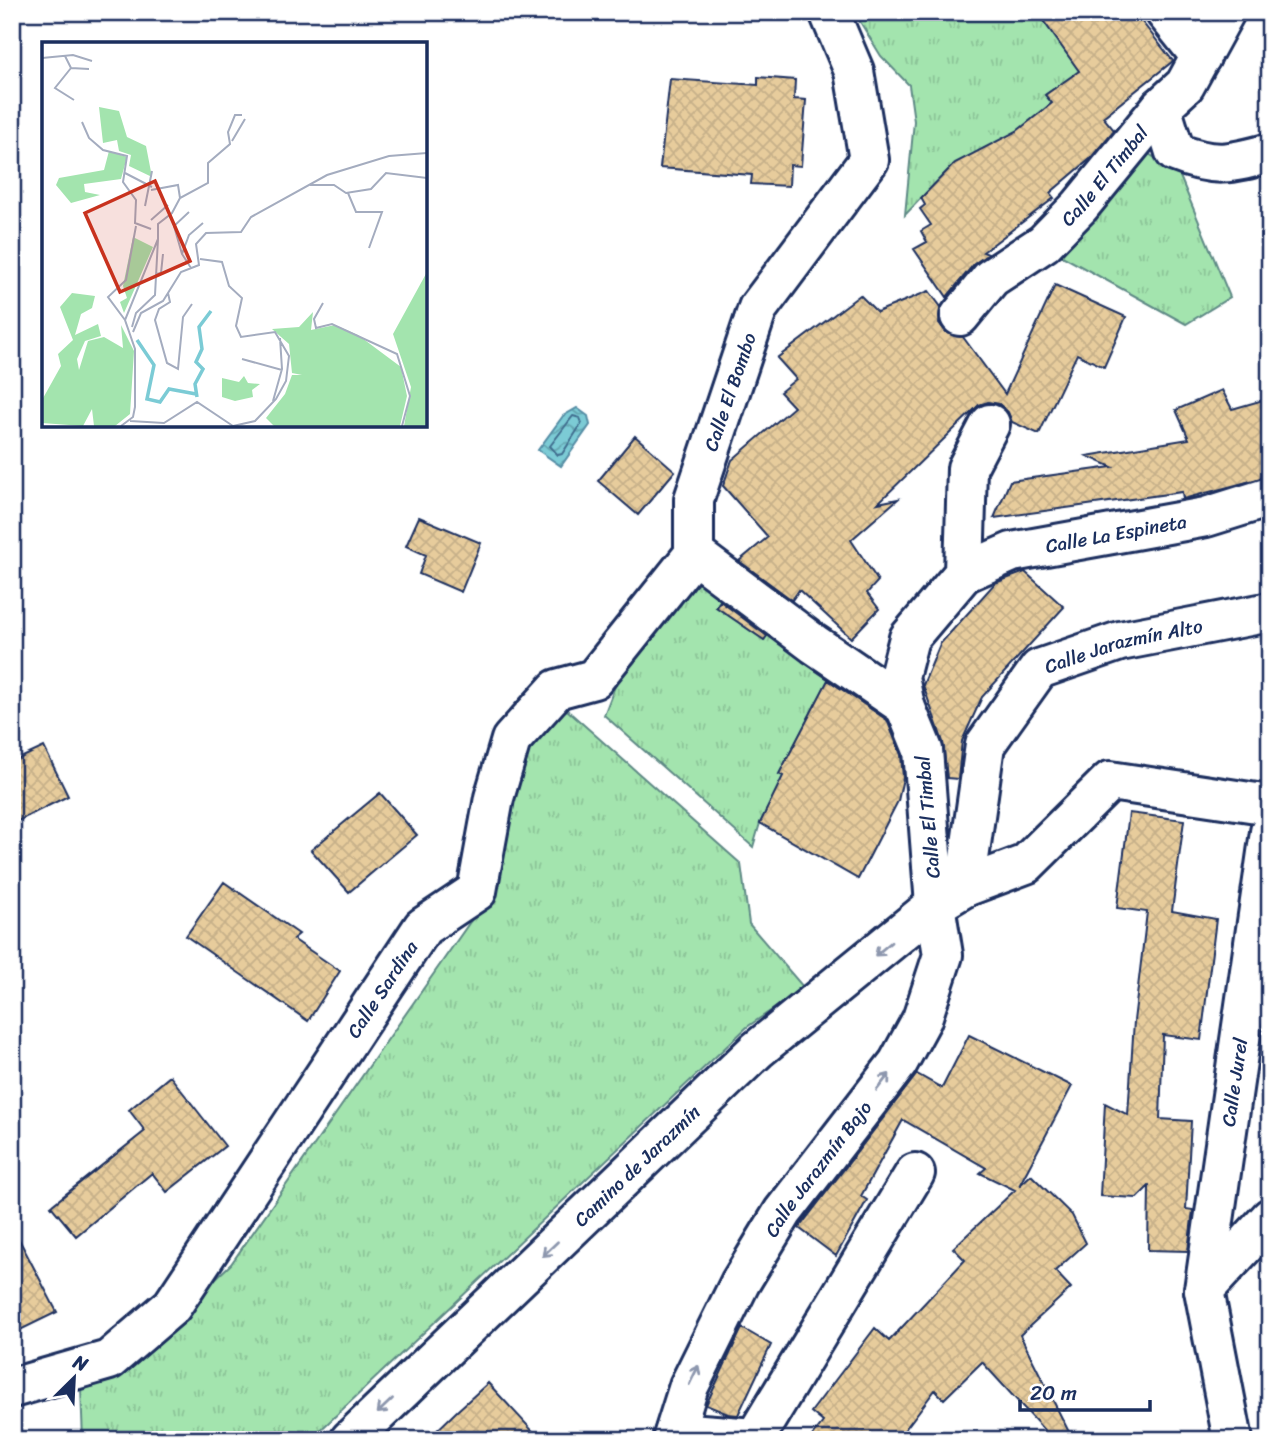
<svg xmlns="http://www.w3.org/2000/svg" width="1282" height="1452" font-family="Sriracha,sans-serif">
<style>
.grass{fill:url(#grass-tufts);stroke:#5f8a86;stroke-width:2}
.water{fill:url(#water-waves);stroke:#558da5;stroke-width:2}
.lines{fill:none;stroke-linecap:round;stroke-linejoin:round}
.shore{stroke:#416d8e;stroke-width:2}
.building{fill:url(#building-cross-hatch);stroke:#1b2f5e;stroke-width:2}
.minor-casing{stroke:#1b2f5e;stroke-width:44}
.minor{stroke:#fff;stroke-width:38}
.oneway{stroke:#8d97ae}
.labels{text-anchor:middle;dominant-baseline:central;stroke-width:6;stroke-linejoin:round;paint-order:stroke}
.street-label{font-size:19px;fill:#1b2f5e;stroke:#fff}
.inset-river{fill:none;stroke:#7bcbd5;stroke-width:3.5}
.inset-road{fill:none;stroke:#a4acbf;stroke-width:2}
.view{fill:#c8321e;fill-opacity:0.15;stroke:#c8321e;stroke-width:3.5}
.inset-edge{fill:none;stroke:#1b2f5e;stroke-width:3.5}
</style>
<defs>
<pattern id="grass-tufts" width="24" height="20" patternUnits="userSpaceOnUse" patternTransform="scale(1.75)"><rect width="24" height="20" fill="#a3e4ae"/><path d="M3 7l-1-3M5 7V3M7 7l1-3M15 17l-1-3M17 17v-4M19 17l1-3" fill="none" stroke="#8cc498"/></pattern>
<pattern id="water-waves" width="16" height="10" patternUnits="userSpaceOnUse" patternTransform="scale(1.75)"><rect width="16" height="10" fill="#7bcbd5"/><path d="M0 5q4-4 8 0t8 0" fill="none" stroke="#64a5b0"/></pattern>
<pattern id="building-cross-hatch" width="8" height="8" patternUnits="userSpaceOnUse" patternTransform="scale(1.75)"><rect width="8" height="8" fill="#e7cc9c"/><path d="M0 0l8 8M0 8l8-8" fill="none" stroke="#c6b089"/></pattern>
</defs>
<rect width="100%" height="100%" fill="#fff"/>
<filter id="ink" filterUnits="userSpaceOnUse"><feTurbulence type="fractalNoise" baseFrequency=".0143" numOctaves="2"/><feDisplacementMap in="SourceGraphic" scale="14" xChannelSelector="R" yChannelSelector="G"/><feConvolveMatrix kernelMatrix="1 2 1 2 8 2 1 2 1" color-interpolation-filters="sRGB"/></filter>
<g filter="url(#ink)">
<path class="grass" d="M 854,12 L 1037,12 L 1080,72 L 1046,94 L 1052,103 L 1019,130 L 948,170 L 905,215 L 914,121 L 909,85 L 881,56 Z
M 1146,152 L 1179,174 L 1230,297 L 1186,324 L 1051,250 Z
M 694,568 L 723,596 L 716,607 L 764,640 L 771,630 L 832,673 L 779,774 L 784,776 L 760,823 L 753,847 L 604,715 L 625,660 Z
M 567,710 L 741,864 L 749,924 L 804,988 L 747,1027 L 310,1440 L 83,1440 L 81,1388 L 107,1380 L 231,1264 L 481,906 L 505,800 L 535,732 Z"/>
<path class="water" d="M 577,408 L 588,416 L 590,425 L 561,466 L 538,450 L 563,416 Z"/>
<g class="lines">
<path class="shore" d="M 573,416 L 580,418 L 582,423 L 562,454 L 558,455 L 550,446 Z"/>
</g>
<path class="building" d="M 1037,12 L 1134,12 L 1173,61 L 1103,117 L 1114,130 L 1090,159 L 1050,193 L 1054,198 L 983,252 L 988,254 L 974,264 L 947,297 L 914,249 L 927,242 L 921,231 L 931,225 L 920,209 L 925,205 L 921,198 L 955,163 L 1017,131 L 1052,103 L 1045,95 L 1079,71 Z
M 758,77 L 795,80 L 794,99 L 806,100 L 801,166 L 790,165 L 789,186 L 751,184 L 752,175 L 660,168 L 670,79 L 758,85 Z
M 1055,285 L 1126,317 L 1104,367 L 1077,354 L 1039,434 L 1012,422 L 1008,412 L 999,404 L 988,402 L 979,405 L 878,503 L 898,499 L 851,540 L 878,581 L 867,593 L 879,609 L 851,638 L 799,590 L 792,600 L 739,561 L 768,537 L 723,486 L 732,460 L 794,407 L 780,392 L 796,379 L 777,358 L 860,295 L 877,312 L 929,291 L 941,307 L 939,323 L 946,332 L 963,337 L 1005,394 Z
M 1222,390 L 1232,409 L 1270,398 L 1270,476 L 1183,499 L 1182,492 L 994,518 L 1010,481 L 1112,467 L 1087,456 L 1189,439 L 1176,410 Z
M 635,436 L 675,471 L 638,515 L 598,481 Z
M 419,517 L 481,543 L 461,592 L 419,574 L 426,555 L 406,546 Z
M 1025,572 L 1064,607 L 982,697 L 962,741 L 958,779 L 947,778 L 943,742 L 923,685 L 940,644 L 995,583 Z
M 720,601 L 767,636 L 764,640 L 716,607 Z
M 828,680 L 887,720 L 901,755 L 903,778 L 898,801 L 858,879 L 760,823 L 783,776 L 779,774 Z
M 44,747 L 68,796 L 12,824 L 12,762 Z
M 380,793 L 417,835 L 349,892 L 311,850 Z
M 1129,813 L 1184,820 L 1172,911 L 1216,919 L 1201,1040 L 1163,1035 L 1160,1119 L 1191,1121 L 1186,1209 L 1193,1210 L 1188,1251 L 1148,1250 L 1149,1186 L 1137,1198 L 1100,1196 L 1105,1103 L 1128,1115 L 1134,1021 L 1147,912 L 1117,908 Z
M 224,882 L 299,934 L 293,939 L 340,971 L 308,1021 L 186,936 Z
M 969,1035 L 1072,1086 L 1019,1186 L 1031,1175 L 1072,1215 L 1086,1243 L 1055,1271 L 1071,1288 L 1020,1335 L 1073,1440 L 1053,1440 L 982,1362 L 944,1399 L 935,1390 L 897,1440 L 809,1440 L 823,1422 L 811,1412 L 875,1328 L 889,1341 L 965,1260 L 953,1248 L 1015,1190 L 980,1173 L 986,1168 L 903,1120 L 861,1196 L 867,1200 L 836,1256 L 799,1228 L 917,1074 L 942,1088 Z
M 170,1076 L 225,1146 L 167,1192 L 152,1173 L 76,1236 L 51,1206 L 145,1131 L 129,1110 Z
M 12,1226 L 57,1312 L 12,1334 Z
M 742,1328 L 771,1345 L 738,1415 L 728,1414 L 706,1405 Z
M 488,1383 L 541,1440 L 427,1440 L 457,1411 Z"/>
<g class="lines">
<g class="minor-casing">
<g id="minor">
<path d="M 829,12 L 854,71 L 869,160 L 758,308 L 694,499 L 694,554 L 814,644 L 905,706"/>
<path d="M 1165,12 L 1201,57"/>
<path d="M 1161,107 L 1175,152 C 1214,168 1230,164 1270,153"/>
<path id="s1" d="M 960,316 L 991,278 L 1044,243 L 1080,206 L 1161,107 L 1185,85 L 1225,12"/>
<path id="s2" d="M 964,573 L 1012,552 L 1206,517 L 1270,497"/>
<path d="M 965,887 L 1026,864 L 1110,781 L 1270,805"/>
<path id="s3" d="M 1204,1290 L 1270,832"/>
<path id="s4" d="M 12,1388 L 109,1360 L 172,1306 L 423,927 L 477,891 L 494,798 L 511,740 L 557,689 L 594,679 L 694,554"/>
<path d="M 675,1432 L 755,1438 L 915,1173"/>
<path id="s5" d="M 350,1440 L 757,1050 L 935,905 L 965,887 L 985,745 L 1039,669 L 1120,641 L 1270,612"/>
<path id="s6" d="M 672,1440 L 689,1386 L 740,1283 L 783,1212 L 898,1063 L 922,1019 L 943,955 L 935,905 L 923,750 L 905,706 L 899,677 L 909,638 L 964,573 L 967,468 L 990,424"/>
<path d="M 1233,1440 L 1204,1290 L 1270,1218"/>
</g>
</g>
<use href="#minor" class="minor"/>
</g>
<defs><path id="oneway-shaft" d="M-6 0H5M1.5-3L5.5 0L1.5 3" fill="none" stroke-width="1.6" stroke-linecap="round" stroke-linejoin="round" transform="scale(1.75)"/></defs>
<g class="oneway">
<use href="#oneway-shaft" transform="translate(883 949) rotate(140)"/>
<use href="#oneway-shaft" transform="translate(883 1082) rotate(-52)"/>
<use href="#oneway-shaft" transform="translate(550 1249) rotate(136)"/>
<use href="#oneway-shaft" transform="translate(694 1375) rotate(-64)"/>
<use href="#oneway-shaft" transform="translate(385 1406) rotate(136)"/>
</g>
</g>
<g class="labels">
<g class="street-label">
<text stroke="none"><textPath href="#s1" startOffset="203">Calle El Timbal</textPath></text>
<text transform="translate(730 392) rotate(-71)">Calle El Bombo</text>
<text stroke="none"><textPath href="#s2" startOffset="158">Calle La Espineta</textPath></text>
<text stroke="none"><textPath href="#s5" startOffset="1153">Calle Jarazmín Alto</textPath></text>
<text transform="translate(928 817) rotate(-95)">Calle El Timbal</text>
<text stroke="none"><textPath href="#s4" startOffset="564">Calle Sardina</textPath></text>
<text stroke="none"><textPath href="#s3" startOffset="210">Calle Jurel</textPath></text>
<text stroke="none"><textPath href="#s5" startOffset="397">Camino de Jarazmín</textPath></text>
<text stroke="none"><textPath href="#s6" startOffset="310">Calle Jarazmín Bajo</textPath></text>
</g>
</g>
<g transform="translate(42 42)">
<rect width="385" height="385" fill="#fff"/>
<path d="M 57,65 L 77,69 L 85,95 L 104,104 L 110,135 L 87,124 L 89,113 L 77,109 L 75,98 L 61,101 ZM 67,109 L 85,115 L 79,137 L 42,142 L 43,150 L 58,153 L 29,161 L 14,143 L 17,136 L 62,128 ZM 91,195 L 111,205 L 82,271 L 78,260 L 85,256 L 81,244 ZM 385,230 L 385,384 L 362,384 L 369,345 L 351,292 ZM 30,251 L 53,254 L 50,266 L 39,272 L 33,293 L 56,282 L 59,294 L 43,299 L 35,317 L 37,328 L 46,299 L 62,295 L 81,306 L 79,283 L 92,309 L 88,372 L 73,384 L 52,384 L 50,367 L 41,384 L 0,381 L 0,358 L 19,324 L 16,312 L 31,298 L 18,265 ZM 271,270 L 269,288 L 293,283 L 316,293 L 359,325 L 365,354 L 358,384 L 232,384 L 224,376 L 243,352 L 250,333 L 260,333 L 250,331 L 247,302 L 230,287 L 257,285 ZM 202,334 L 206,341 L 218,342 L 210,348 L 211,355 L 193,359 L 180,355 L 180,336 L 197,340 Z" fill="#a3e4ae"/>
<path class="inset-river" d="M 95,298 L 112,323 L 105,357 L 118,360 L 127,347 L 154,352M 155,355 L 153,342 L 161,327 L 154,320 L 160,307 L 157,285 L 169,269"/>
<path class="inset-road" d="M 23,14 L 29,26 L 47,27M 0,16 L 31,13 L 50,19M 29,26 L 13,46 L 32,58M 40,80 L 47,96 L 61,108 L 85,114 L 81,140 L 94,158 L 93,181 L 109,187M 190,99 L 203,77M 83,131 L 110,145M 268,143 L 292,143 L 304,151 L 329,147 L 344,131 L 385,136M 109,148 L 136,143 L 138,156M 306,151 L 314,170 L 340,170 L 327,206M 103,164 L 110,129M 109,178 L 126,163M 116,197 L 116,182 L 130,171 L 138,156 L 166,141 L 166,121 L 188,102 L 186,90 L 193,73 L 200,73M 140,212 L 132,184 L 147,170M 158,217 L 180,220 L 187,244 L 200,256 L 194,284 L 199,295 L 233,290 L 247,314 L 244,339 L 234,357 L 213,379 L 191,384M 149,226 L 140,212 L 147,193 L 161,181M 114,232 L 119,231 L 121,212M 126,251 L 128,260 L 117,267 L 113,278 L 125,321 L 136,327 L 141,275 L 150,262M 281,261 L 272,277 L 274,286 L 290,282 L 355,312 L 368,354 L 360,384M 83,278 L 66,255 L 84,238 L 94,184M 90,285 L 94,271 L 113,253 L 116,197M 91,290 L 99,271 L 121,259 L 139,230 L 157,223 L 154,202 L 164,191 L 199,190 L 209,175 L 285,133 L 347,114 L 385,111M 200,317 L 240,328M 231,359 L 240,327 L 238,296M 88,379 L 122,381 L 155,360 L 191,384M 79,384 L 91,375 L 93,365 L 93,307 L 83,278 L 116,197"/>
<path class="view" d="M 113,139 L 148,219 L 78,250 L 43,171 Z"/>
<rect width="385" height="385" class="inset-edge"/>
</g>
<rect width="1282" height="1452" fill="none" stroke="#fff" stroke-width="42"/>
<rect x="21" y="21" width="1240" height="1410" fill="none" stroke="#1b2f5e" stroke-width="2.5" filter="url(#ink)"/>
<g transform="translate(74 1378) rotate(24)" stroke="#ffffff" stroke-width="5" paint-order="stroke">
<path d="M0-5L12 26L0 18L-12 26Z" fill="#1b2f5e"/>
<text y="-10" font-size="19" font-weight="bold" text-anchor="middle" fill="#1b2f5e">N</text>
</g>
<path d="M1020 1400v10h130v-10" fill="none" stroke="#1b2f5e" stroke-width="3.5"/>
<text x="1030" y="1400" font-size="21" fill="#1b2f5e" stroke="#ffffff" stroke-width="5" paint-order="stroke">20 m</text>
</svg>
